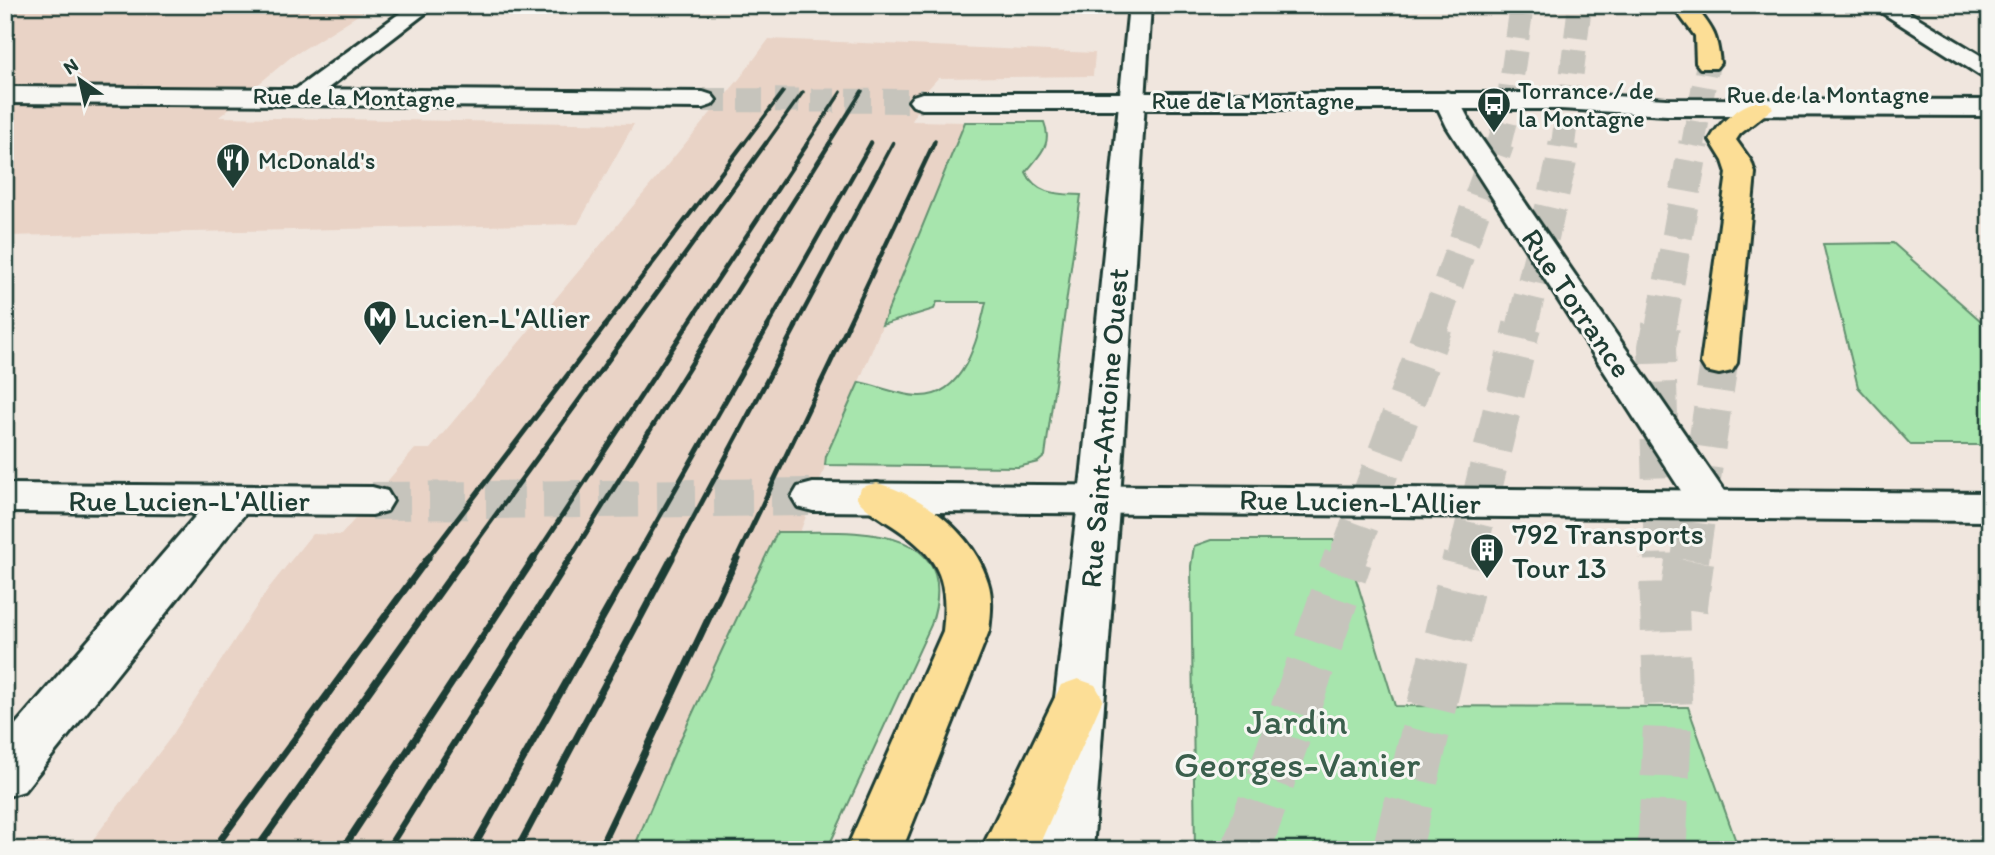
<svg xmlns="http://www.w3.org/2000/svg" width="1995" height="855" font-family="Itim,sans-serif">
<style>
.built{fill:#e9d3c6}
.green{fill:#a7e5ad;stroke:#639170;stroke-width:2}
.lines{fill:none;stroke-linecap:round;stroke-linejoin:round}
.tertiary-tunnel-far1{stroke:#c6c4bc;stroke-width:24;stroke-dasharray:24 12;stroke-linecap:butt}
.tertiary-tunnel{stroke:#c6c4bc;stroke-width:38;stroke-dasharray:38 19;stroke-linecap:butt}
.trunk-tunnel-far3{stroke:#c6c4bc;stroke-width:24;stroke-dasharray:24 12;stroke-linecap:butt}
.trunk-tunnel-far2{stroke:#c6c4bc;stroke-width:31;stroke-dasharray:31 15;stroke-linecap:butt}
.trunk-tunnel-far1{stroke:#c6c4bc;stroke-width:38;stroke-dasharray:38 19;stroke-linecap:butt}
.trunk-tunnel{stroke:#c6c4bc;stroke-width:49;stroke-dasharray:49 24;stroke-linecap:butt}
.minor-casing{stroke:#1f3d34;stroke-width:6}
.tertiary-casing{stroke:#1f3d34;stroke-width:6}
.secondary-casing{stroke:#1f3d34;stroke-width:6}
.trunk-casing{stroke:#1f3d34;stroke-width:6}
.minor{fill:#f6f6f2;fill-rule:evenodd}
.tertiary{fill:#f6f6f2;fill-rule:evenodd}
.secondary{fill:#f6f6f2;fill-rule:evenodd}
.trunk{fill:#fcde96;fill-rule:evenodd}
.rail-far3{stroke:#1f3d34;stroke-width:3.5}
.rail-far2{stroke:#1f3d34;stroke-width:4.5}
.rail-far1{stroke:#1f3d34;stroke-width:5}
.rail{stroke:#1f3d34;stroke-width:7}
.labels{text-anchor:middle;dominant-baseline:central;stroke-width:6;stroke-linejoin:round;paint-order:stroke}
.far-poi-label{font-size:24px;fill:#1f3d34;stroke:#f6f6f2;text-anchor:start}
.far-street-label{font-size:24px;fill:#1f3d34;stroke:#f6f6f2}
.street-label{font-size:30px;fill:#1f3d34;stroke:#f6f6f2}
.poi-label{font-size:30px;fill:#1f3d34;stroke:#f6f6f2;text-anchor:start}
.near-park-label{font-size:37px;fill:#3a5f4c;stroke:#f6f6f2}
</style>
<rect width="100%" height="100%" fill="#f0e6de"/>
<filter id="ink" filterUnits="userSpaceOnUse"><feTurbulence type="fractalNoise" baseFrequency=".0143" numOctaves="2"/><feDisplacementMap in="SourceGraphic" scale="14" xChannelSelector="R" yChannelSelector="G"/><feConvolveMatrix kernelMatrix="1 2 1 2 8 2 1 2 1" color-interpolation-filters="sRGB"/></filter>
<g filter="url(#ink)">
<path class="built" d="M 5,5 L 374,5 L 291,57 L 219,117 L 634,124 L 578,224 L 5,236 Z
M 769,39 L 1095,53 L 1093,76 L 938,78 L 928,89 L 912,121 L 965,122 L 859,382 L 826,456 L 824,470 L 800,532 L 777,532 L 676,749 L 633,850 L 85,850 L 171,737 L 268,589 L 312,534 L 341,535 L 415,449 L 430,449 L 740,78 Z"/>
<path class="green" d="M 965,122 L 1044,122 C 1053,145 1040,154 1026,172 C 1036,195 1058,194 1081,195 L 1045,456 L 1038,462 L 1018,467 L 825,465 L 826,456 L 859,382 C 879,386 898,395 918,396 C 965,398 978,337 986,302 L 937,302 L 934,309 L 882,325 Z
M 1893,243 L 1990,329 L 1990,445 L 1911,445 L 1858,387 L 1823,244 Z
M 777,532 C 844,533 967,518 931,625 L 827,850 L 633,850 L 676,749 Z
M 1211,540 L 1344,540 L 1395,706 L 1688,707 L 1739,850 L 1195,850 L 1191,566 L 1194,546 Z"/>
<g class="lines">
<path class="tertiary-tunnel-far1" d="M 703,100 L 922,101"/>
<path class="tertiary-tunnel" d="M 372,501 L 813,497"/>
<path class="trunk-tunnel-far3" d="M 1499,145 L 1507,112 L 1522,5
M 1563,145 L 1580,5
M 1693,145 L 1708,63"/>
<path class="trunk-tunnel-far2" d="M 1433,327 L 1499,143
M 1522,327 L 1561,164 L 1564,143
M 1661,327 L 1694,143"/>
<path class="trunk-tunnel-far1" d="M 1661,326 L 1657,347 L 1663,560
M 1347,560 L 1434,326
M 1466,560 L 1522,326
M 1690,560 L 1719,363"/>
<path class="trunk-tunnel" d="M 1683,609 L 1690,558
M 1246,850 L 1348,558
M 1397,850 L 1467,558
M 1662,850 L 1668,712 L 1663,558"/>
<g class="minor-casing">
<path id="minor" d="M 411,5 L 436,5 L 310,102 L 301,105 L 292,102 L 288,97 L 292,92 Z
M 1447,92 L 1456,95 L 1473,127 L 1726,494 L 1732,504 L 1726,514 L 1711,518 L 1696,514 L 1447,127 L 1434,100 L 1438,95 Z
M 233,486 L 248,490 L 254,500 L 248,510 L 24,791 L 5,797 L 5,737 L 218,490 Z"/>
</g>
<g class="tertiary-casing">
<path id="tertiary" d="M 5,87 L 703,92 L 712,95 L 716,100 L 712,105 L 703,108 L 5,103 Z
M 922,93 L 1560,93 L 1667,99 L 1990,100 L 1990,116 L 1667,115 L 1560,109 L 922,109 L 913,106 L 909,101 L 913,96 Z
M 813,483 L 1990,493 L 1990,521 L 813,511 L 798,507 L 792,497 L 798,487 Z
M 5,484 L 372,487 L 387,491 L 393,501 L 387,511 L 372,515 L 5,512 Z"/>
</g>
<g class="secondary-casing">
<path id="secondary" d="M 1129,5 L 1151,5 L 1122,469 L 1093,850 L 1037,850 L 1082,469 Z
M 1870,5 L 1897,5 L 1990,61 L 1990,78 L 1981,76 Z"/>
</g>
<g class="trunk-casing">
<path id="trunk" d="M 1672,5 L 1694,5 C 1712,29 1717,32 1720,63 L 1716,68 L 1700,68 L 1696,63 L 1695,36 Z
M 1760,100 L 1769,103 L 1773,108 L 1740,134 L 1736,140 L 1751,161 L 1755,173 L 1737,363 L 1732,371 L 1719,374 L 1706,371 L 1701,363 L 1727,173 L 1723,161 L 1710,140 C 1720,121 1739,106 1760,100 Z
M 877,483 C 924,496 974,534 988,582 C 993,598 991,615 989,631 L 902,850 L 846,850 L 943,631 C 950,572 934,552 885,521 C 874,513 864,509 856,497 L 862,487 Z
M 1078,679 L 1095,685 L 1103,699 L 1037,850 L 981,850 L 1061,685 Z"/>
</g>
<use href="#minor" class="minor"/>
<use href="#tertiary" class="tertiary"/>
<use href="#secondary" class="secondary"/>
<use href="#trunk" class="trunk"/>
<path class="rail-far3" d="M 743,145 L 783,92
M 765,145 L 803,92
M 806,145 L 841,92
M 828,145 L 862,91
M 870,145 L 871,142
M 933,145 L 935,141"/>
<path class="rail-far2" d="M 604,327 L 744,143
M 632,327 L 766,143
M 686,327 L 808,143
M 714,327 L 830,143
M 767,327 L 871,143
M 795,327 L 893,143
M 847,327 L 934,143"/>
<path class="rail-far1" d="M 426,560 L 605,326
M 463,560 L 633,326
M 533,560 L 687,326
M 569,560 L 715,326
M 635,560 L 768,326
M 671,560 L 796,326
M 736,560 L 848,326"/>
<path class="rail" d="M 213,850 L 428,558
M 256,850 L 464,558
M 342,850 L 534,558
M 387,850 L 570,558
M 472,850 L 636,558
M 517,850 L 672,558
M 599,850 L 737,558"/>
</g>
</g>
<defs>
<g id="bus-pin" transform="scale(1.75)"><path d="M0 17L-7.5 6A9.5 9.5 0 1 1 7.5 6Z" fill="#1f3d34" stroke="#f6f6f2"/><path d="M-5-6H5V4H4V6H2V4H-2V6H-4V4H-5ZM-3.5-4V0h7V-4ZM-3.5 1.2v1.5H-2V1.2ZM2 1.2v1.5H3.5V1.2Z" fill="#fff"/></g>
<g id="restaurant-pin" transform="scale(1.75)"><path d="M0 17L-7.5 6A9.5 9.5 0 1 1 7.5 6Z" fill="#1f3d34" stroke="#f6f6f2"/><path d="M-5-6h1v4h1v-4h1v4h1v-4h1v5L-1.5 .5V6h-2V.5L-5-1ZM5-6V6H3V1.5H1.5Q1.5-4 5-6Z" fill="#fff"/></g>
<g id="metro-pin" transform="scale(1.75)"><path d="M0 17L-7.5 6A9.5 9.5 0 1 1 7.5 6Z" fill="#1f3d34" stroke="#f6f6f2"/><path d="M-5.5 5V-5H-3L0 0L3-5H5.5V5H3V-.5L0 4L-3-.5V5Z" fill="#fff"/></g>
<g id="building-pin" transform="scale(1.75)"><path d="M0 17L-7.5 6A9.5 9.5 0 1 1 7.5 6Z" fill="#1f3d34" stroke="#f6f6f2"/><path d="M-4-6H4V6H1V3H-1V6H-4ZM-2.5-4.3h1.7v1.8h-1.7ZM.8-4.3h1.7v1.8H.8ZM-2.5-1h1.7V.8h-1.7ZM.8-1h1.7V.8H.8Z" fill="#fff"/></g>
</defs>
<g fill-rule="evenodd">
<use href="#bus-pin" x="1494" y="104"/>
<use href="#restaurant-pin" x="233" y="160"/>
<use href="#metro-pin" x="380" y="317"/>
<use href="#building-pin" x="1487" y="550"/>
</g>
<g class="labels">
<g class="far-poi-label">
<text x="1518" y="90">Torrance / de<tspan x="1518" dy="28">la Montagne</tspan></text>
<text x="258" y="160">McDonald's</text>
</g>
<g class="far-street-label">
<text x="1828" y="94">Rue de la Montagne</text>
<text transform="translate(354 97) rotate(1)">Rue de la Montagne</text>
<text x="1253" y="100">Rue de la Montagne</text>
</g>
<g class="street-label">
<text transform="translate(1577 303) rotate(56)">Rue Torrance</text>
<text transform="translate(1104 428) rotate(-85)">Rue Saint-Antoine Ouest</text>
<text x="189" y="500">Rue Lucien-L'Allier</text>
<text transform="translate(1360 501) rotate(1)">Rue Lucien-L'Allier</text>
</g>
<g class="poi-label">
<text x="404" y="317">Lucien-L'Allier</text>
<text x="1512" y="533">792 Transports<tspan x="1512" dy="34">Tour 13</tspan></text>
</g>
<g class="near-park-label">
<text x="1297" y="721">Jardin<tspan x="1297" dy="43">Georges-Vanier</tspan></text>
</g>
</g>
<rect width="1995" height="855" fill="none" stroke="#f6f6f2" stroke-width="28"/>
<rect x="14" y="14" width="1967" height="827" fill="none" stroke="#1f3d34" stroke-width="2.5" filter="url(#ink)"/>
<g transform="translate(80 80) rotate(326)" stroke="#f6f6f2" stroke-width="5" paint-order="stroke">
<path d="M0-5L12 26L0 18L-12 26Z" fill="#1f3d34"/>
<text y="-10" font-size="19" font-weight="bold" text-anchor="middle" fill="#1f3d34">N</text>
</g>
</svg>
